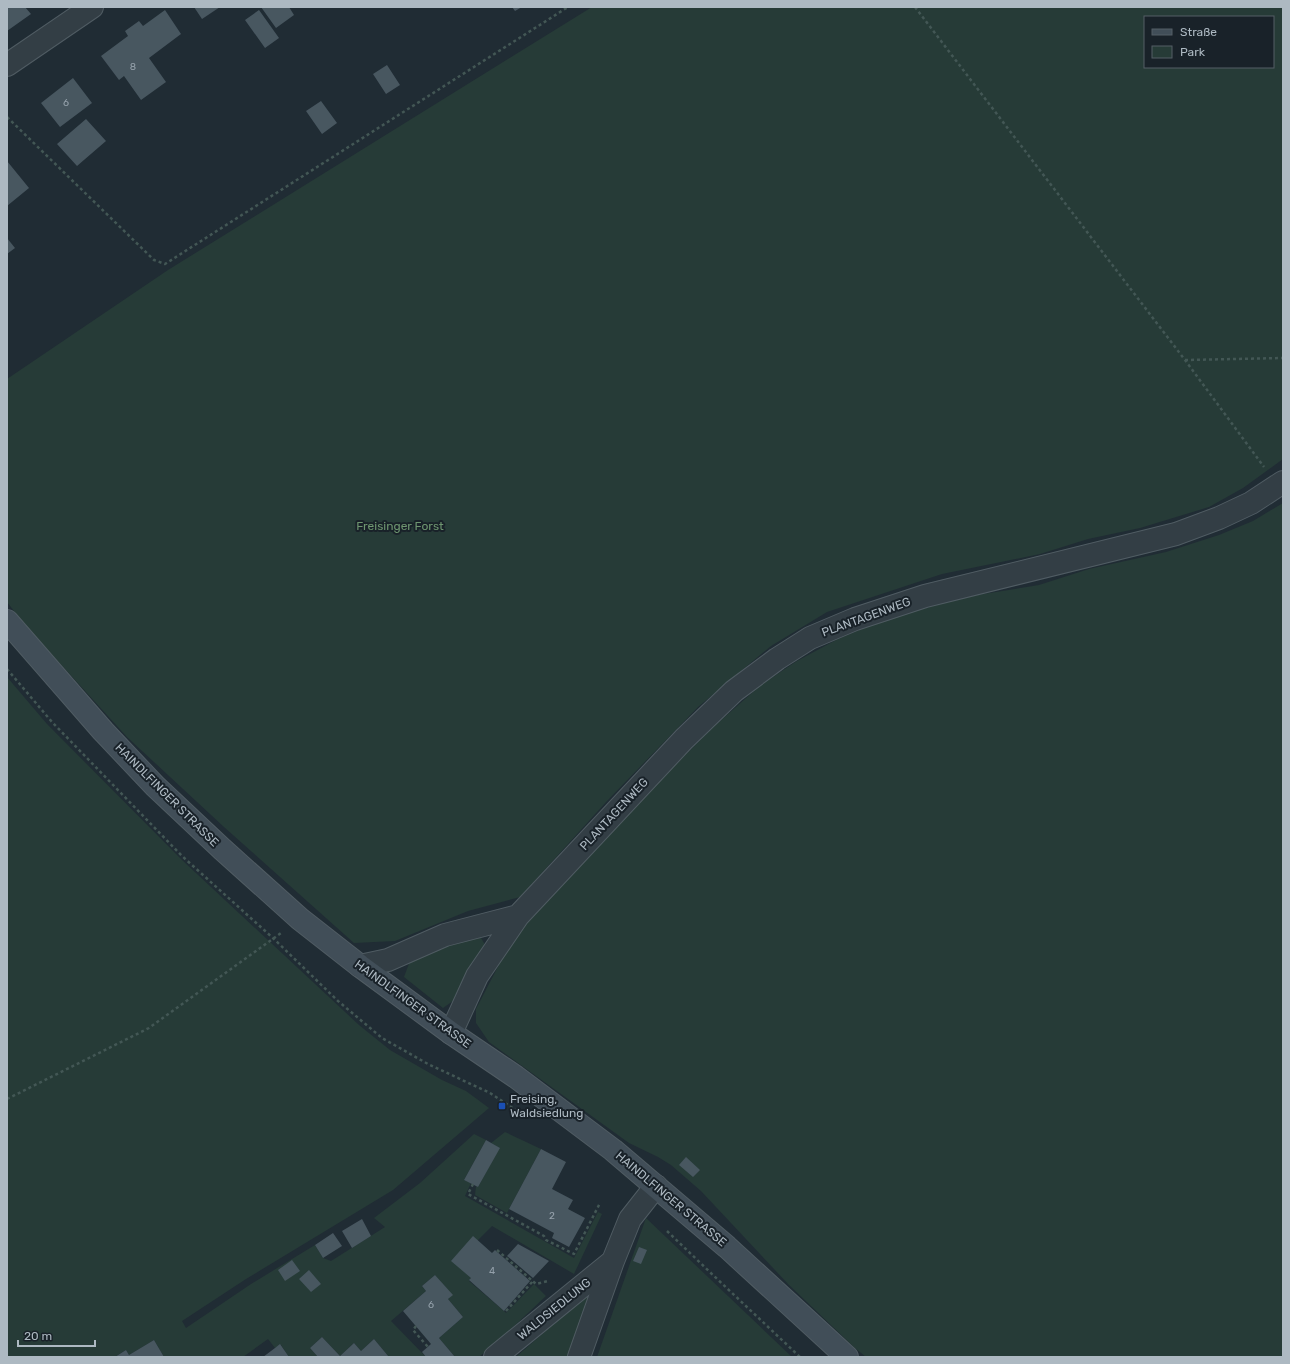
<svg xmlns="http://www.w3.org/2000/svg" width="1290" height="1364" font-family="Rubik,sans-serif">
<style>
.green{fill:#263b37;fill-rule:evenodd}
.building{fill:#485760}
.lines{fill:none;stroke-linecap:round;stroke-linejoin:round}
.street-casing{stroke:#505c63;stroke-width:24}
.secondary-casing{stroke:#505c63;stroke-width:24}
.path{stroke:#435755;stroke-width:2.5;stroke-dasharray:3 3;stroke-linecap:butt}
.street{stroke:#333e45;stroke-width:22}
.secondary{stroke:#414e58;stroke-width:22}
.transit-dot{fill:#1a4fb4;stroke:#192229;stroke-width:1.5}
.labels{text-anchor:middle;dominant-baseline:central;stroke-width:4;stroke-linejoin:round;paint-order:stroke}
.number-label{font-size:10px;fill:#94a0aa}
.park-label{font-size:12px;fill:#6e9670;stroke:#192229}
.street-label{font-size:12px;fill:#adb9c2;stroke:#192229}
.poi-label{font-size:12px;fill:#adb9c2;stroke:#192229;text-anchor:start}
</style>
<rect width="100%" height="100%" fill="#202c34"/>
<path class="green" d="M 592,7 L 1283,7 L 1283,459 L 1243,488 L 1209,507 L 1140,528 L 1088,539 L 1040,554 L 942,574 L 827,612 L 771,646 L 698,707 L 607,801 L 520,897 L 468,911 L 395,941 L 354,943 L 224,827 L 127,737 L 24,624 L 7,602 L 7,379 L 168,270 ZM 1145,17 L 1273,17 L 1273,67 L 1145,67 Z
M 1283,503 L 1283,1357 L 866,1357 L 855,1348 L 789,1285 L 701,1191 L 671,1165 L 658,1157 L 629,1143 L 489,1042 L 476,1023 L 476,1009 L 516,932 L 609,832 L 711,729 L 761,685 L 797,661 L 838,639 L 885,619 L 971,596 L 1039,585 L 1089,569 L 1166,552 L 1219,535 L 1253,521 Z
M 7,677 L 47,724 L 182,860 L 359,1025 L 390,1050 L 442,1080 L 466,1091 L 489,1108 L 393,1190 L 246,1279 L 182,1321 L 186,1328 L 251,1284 L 315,1245 L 323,1258 L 331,1261 L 385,1227 L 374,1218 L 420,1183 L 474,1134 L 486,1140 L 464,1180 L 471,1183 L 465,1196 L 574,1258 L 598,1212 L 602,1214 L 574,1274 L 492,1226 L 478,1240 L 471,1278 L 469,1281 L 504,1311 L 506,1313 L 534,1284 L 546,1296 L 510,1330 L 479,1357 L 455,1357 L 439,1338 L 463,1317 L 448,1299 L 452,1295 L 435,1275 L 422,1286 L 426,1291 L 391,1321 L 426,1357 L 389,1357 L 374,1339 L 361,1351 L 354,1343 L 340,1356 L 322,1337 L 310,1348 L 318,1357 L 289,1357 L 281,1345 L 275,1348 L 268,1339 L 243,1357 L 164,1357 L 154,1340 L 129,1355 L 126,1350 L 115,1357 L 7,1357 Z
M 480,936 L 485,945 L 465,985 L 453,1001 L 443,1008 L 404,977 L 410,961 L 449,941 Z
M 505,1132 L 541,1149 L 507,1213 L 475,1195 L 476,1186 L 478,1187 L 499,1148 L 491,1143 Z
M 646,1218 L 792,1357 L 597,1357 Z
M 588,1294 L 592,1297 L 571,1357 L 516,1357 Z"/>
<path class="building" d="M 7,7 L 25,7 L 31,14 L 7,31 Z
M 194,7 L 220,7 L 202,19 Z
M 261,7 L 289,7 L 294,15 L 276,28 Z
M 512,7 L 522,7 L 515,11 Z
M 165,10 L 181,34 L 149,58 L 166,82 L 141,100 L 124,76 L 119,80 L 101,56 L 128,36 L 125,31 L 139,21 L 143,26 Z
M 259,10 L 279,38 L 265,48 L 245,20 Z
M 387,65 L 400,85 L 386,94 L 373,74 Z
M 73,78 L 92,103 L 60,127 L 41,103 Z
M 321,101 L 337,123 L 322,134 L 306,111 Z
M 86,119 L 106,141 L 77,166 L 57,144 Z
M 7,161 L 29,188 L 7,206 Z
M 7,238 L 15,248 L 7,254 Z
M 486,1140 L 500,1148 L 478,1187 L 464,1180 Z
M 541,1149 L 566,1162 L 552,1189 L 573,1200 L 568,1209 L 585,1218 L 569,1247 L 552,1238 L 554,1233 L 509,1209 Z
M 686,1157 L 700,1170 L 693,1177 L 679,1165 Z
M 362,1219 L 371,1236 L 352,1248 L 342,1231 Z
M 333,1233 L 342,1246 L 323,1258 L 315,1245 Z
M 473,1236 L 492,1253 L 495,1250 L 530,1281 L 504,1311 L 469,1280 L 471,1278 L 451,1261 Z
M 518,1244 L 549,1261 L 533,1278 L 507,1256 Z
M 639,1247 L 647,1250 L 641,1264 L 633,1261 Z
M 292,1260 L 300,1271 L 285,1281 L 278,1270 Z
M 309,1270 L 321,1284 L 311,1292 L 299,1279 Z
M 435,1275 L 453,1295 L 448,1299 L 463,1317 L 439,1338 L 455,1357 L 426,1357 L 422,1352 L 431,1344 L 403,1311 L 426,1291 L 422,1286 Z
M 322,1337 L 340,1356 L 354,1343 L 361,1351 L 374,1339 L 389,1357 L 318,1357 L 310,1348 Z
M 154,1340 L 164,1357 L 115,1357 L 126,1350 L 129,1355 Z
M 280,1344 L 289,1357 L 263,1357 L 275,1348 Z"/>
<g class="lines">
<g class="street-casing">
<path id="street" d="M 7,65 L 92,7
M 360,966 L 388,960 L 445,935 L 518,916
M 451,1033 L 477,976 L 518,916 L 684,739 L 734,691 L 777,659 L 810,638 L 855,619 L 925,596 L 1176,534 L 1219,518 L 1251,503 L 1283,482
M 495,1357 L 613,1261
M 579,1357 L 613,1261 L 630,1219 L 656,1186"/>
</g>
<g class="secondary-casing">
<path id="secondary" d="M 7,621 L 103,731 L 155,786 L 222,849 L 300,919 L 360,966 L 451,1033 L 516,1077 L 613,1150 L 727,1247 L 847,1357"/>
</g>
<path class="path" d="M 915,7 L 1185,360 L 1264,467
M 7,117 L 154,260 L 165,264 L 568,7
M 1185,360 L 1283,358
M 7,669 L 52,722 L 182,856 L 274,939 L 338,1001 L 382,1038 L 428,1064 L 490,1093 L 526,1117
M 7,1099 L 149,1028 L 281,933
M 473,1184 L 468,1194 L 544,1236 L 546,1240 L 574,1254 L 600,1203
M 667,1231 L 714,1276 L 800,1357
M 497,1250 L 536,1284 L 548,1281
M 506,1311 L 533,1281
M 416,1326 L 413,1330 L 428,1347"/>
<use href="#street" class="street"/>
<use href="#secondary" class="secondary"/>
</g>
<rect class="transit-dot" x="498" y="1102" width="8" height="8" rx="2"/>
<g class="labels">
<g class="number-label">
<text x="133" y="67">8</text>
<text x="66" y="103">6</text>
<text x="552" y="1216">2</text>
<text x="492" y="1271">4</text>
<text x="431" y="1305">6</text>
</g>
<g class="park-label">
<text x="400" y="526">Freisinger Forst</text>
</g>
<g class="street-label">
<text transform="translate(866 617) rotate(-20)">PLANTAGENWEG</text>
<text transform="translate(167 795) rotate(45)">HAINDLFINGER STRASSE</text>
<text transform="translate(614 814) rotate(-47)">PLANTAGENWEG</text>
<text transform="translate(413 1004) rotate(36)">HAINDLFINGER STRASSE</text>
<text transform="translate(671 1199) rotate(40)">HAINDLFINGER STRASSE</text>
<text transform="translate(554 1309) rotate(-39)">WALDSIEDLUNG</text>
</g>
<g class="poi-label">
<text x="510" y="1099">Freising,<tspan x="510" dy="14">Waldsiedlung</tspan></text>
</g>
</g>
<rect width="1290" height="1364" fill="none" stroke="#adb9c2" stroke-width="16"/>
<rect x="1144" y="16" width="130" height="52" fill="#192229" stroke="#545e66"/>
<rect x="1152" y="29" width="20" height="6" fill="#414e58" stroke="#545e66"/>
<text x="1180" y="36" font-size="12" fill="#adb9c2">Straße</text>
<rect x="1152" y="46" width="20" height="12" fill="#263b37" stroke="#545e66"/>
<text x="1180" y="56" font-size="12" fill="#adb9c2">Park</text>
<path d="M18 1340v6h77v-6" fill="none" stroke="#adb9c2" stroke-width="2"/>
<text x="24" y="1340" font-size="12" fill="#adb9c2" stroke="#192229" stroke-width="3" paint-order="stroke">20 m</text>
</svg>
